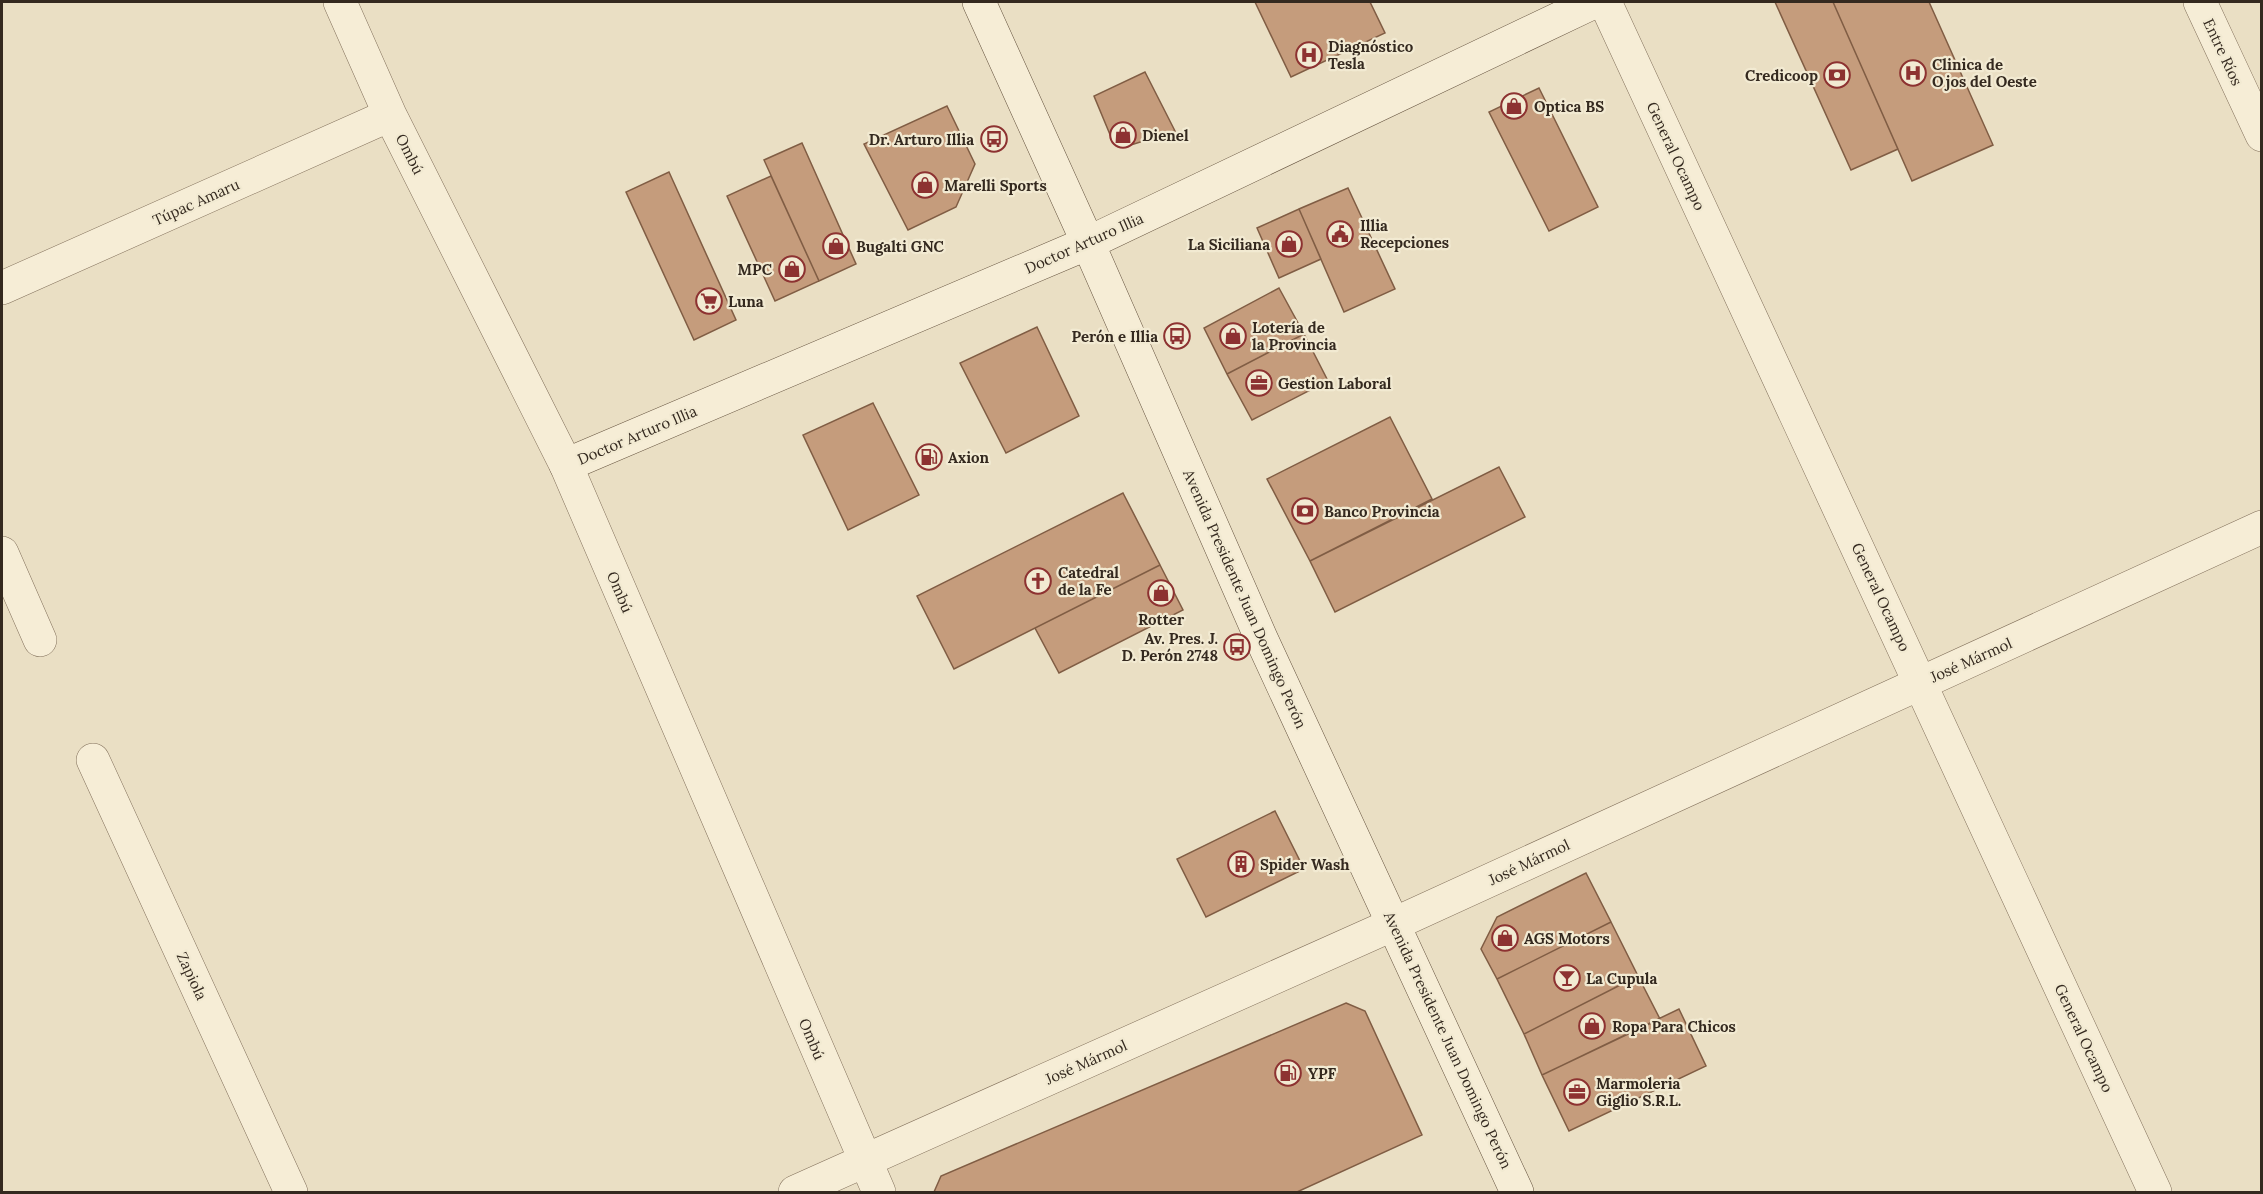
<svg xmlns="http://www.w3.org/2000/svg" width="2263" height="1194" font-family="Lora,serif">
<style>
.building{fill:#c59c7c;stroke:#805d44;stroke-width:1.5}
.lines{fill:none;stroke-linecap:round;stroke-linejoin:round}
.street-casing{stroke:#83715c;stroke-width:34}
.secondary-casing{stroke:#65533f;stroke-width:34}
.street{stroke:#f6edd6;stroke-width:33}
.secondary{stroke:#f6edd6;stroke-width:33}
.labels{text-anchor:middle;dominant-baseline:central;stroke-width:4.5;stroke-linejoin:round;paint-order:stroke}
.poi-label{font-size:15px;font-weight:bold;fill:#34291f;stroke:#f2ead2;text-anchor:start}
.street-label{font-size:15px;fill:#34291f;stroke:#f2ead2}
</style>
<rect width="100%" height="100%" fill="#eadfc4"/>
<path class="building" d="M 1255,2 L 1370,2 L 1385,33 L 1291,77 Z
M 1775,2 L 1833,2 L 1898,149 L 1851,170 Z
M 1833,2 L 1929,2 L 1993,145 L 1912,181 Z
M 1145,72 L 1175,131 L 1131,145 L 1111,137 L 1094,96 Z
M 1539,88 L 1598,207 L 1549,231 L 1489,112 Z
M 947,106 L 975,164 L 956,207 L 908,230 L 864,144 Z
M 802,143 L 856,264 L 819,281 L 764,160 Z
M 669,172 L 736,320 L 694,340 L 626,192 Z
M 771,176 L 819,281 L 775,301 L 727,196 Z
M 1348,188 L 1395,289 L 1344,312 L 1299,209 Z
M 1299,209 L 1321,259 L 1279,278 L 1257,228 Z
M 1279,288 L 1304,334 L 1227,374 L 1204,328 Z
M 1037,327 L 1079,416 L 1006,453 L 960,363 Z
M 1304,334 L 1328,381 L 1252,420 L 1227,374 Z
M 873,403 L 919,495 L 848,530 L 803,435 Z
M 1390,417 L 1432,499 L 1310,561 L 1267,479 Z
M 1499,467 L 1525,517 L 1335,612 L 1310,561 Z
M 1123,493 L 1160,565 L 954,669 L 917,596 Z
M 1160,565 L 1183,610 L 1059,673 L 1035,628 Z
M 1275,811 L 1304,869 L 1206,917 L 1177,859 Z
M 1586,873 L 1611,922 L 1497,979 L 1481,949 L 1497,917 Z
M 1611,922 L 1638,976 L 1524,1034 L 1497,979 Z
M 1638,976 L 1660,1019 L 1542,1075 L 1524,1034 Z
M 1346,1003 L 1365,1011 L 1422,1135 L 1297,1192 L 934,1192 L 941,1176 Z
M 1679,1009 L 1706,1066 L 1569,1131 L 1542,1075 Z"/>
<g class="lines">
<g class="street-casing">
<path id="street" d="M 340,2 L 390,115 L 566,465 L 879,1192
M 1605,2 L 2155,1192
M 2200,2 L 2262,135
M 2,288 L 390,115
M 2,553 L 40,640
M 93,760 L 291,1192
M 795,1192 L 1394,924 L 2262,527"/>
</g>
<g class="secondary-casing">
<path id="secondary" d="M 979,2 L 1088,243 L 1261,638 L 1517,1192
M 566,465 L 1088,243 L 1594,2"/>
</g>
<use href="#street" class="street"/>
<use href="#secondary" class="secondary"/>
</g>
<defs>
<g id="hospital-ring" transform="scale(1.35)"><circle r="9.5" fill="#f2ead2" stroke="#8d3231" stroke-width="1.5"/><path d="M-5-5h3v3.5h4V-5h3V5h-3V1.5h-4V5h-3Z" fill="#8d3231"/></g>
<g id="bank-ring" transform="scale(1.35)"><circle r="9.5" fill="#f2ead2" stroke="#8d3231" stroke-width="1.5"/><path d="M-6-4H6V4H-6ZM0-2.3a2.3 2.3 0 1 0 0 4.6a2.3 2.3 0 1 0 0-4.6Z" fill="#8d3231"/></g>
<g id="shop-ring" transform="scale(1.35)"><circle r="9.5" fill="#f2ead2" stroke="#8d3231" stroke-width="1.5"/><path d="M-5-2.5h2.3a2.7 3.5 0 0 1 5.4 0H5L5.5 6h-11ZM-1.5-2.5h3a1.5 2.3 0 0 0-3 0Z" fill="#8d3231"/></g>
<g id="bus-ring" transform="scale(1.35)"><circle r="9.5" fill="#f2ead2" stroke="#8d3231" stroke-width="1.5"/><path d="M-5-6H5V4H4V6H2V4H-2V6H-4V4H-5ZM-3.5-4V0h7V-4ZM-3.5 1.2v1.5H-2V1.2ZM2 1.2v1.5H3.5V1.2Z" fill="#8d3231"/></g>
<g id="civic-ring" transform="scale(1.35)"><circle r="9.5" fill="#f2ead2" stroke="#8d3231" stroke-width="1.5"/><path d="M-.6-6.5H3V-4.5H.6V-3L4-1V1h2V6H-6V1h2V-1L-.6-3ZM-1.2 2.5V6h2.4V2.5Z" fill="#8d3231"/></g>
<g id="supermarket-ring" transform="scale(1.35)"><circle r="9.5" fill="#f2ead2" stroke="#8d3231" stroke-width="1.5"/><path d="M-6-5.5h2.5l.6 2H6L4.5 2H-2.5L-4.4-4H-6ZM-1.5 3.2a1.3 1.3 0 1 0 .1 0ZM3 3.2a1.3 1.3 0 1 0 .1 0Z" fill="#8d3231"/></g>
<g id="office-ring" transform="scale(1.35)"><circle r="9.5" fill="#f2ead2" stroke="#8d3231" stroke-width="1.5"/><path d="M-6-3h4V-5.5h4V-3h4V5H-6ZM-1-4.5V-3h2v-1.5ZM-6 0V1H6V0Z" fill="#8d3231"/></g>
<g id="fuel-ring" transform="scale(1.35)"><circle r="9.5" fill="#f2ead2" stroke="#8d3231" stroke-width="1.5"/><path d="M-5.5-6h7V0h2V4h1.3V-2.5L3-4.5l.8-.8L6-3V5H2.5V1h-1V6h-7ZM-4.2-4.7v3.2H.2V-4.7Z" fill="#8d3231"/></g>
<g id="church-ring" transform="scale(1.35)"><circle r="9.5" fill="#f2ead2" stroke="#8d3231" stroke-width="1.5"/><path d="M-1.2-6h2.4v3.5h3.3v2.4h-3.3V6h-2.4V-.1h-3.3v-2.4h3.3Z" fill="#8d3231"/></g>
<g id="building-ring" transform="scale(1.35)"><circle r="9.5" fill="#f2ead2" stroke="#8d3231" stroke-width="1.5"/><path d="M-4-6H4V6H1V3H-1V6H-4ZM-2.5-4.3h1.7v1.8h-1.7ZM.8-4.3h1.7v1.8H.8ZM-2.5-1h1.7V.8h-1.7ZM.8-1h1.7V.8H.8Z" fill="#8d3231"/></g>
<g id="bar-ring" transform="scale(1.35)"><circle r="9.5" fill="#f2ead2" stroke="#8d3231" stroke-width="1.5"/><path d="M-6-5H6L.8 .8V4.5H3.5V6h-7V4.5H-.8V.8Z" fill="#8d3231"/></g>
</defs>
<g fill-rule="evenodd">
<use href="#hospital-ring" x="1309" y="55"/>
<use href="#hospital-ring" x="1913" y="73"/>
<use href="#bank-ring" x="1837" y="75"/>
<use href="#shop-ring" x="1514" y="106"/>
<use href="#shop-ring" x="1123" y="135"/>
<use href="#bus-ring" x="994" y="139"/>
<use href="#shop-ring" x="925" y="185"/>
<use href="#civic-ring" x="1340" y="234"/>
<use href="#shop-ring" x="1289" y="244"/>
<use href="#shop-ring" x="836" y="246"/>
<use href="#shop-ring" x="792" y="269"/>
<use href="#supermarket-ring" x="709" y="301"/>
<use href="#bus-ring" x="1177" y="336"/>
<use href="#shop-ring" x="1233" y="336"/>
<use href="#office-ring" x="1259" y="383"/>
<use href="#fuel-ring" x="929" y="457"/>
<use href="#bank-ring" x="1305" y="511"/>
<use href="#church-ring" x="1038" y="581"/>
<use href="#shop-ring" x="1161" y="593"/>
<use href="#bus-ring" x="1237" y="647"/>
<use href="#building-ring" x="1241" y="864"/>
<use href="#shop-ring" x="1505" y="938"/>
<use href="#bar-ring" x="1567" y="978"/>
<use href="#shop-ring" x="1592" y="1026"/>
<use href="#fuel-ring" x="1288" y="1073"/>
<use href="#office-ring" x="1577" y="1092"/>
</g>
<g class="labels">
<g class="poi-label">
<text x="1328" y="46">Diagnóstico<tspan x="1328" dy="17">Tesla</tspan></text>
<text x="1932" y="64">Clinica de<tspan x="1932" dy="17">Ojos del Oeste</tspan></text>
<text x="1818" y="75" text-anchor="end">Credicoop</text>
<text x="1534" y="106">Optica BS</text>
<text x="1142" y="135">Dienel</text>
<text x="974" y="139" text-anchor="end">Dr. Arturo Illia</text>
<text x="944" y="185">Marelli Sports</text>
<text x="1360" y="225">Illia<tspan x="1360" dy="17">Recepciones</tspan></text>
<text x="1270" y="244" text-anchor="end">La Siciliana</text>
<text x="856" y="246">Bugalti GNC</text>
<text x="772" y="269" text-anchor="end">MPC</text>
<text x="728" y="301">Luna</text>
<text x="1252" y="327">Lotería de<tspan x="1252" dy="17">la Provincia</tspan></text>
<text x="1158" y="336" text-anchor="end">Perón e Illia</text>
<text x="1278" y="383">Gestion Laboral</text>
<text x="948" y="457">Axion</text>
<text x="1324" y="511">Banco Provincia</text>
<text x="1058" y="572">Catedral<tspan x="1058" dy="17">de la Fe</tspan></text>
<text x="1161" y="619" text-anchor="middle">Rotter</text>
<text x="1218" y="638" text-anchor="end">Av. Pres. J.<tspan x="1218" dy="17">D. Perón 2748</tspan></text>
<text x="1260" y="864">Spider Wash</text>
<text x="1524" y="938">AGS Motors</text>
<text x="1586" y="978">La Cupula</text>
<text x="1612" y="1026">Ropa Para Chicos</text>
<text x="1308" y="1073">YPF</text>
<text x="1596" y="1083">Marmoleria<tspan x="1596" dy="17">Giglio S.R.L.</tspan></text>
</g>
<g class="street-label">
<text transform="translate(2223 52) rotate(65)">Entre Ríos</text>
<text transform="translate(410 154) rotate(63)">Ombú</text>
<text transform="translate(1676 156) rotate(65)">General Ocampo</text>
<text transform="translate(196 202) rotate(-24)">Túpac Amaru</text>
<text transform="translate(1084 243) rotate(-24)">Doctor Arturo Illia</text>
<text transform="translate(637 435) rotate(-23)">Doctor Arturo Illia</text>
<text transform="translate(620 592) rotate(67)">Ombú</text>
<text transform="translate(1881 597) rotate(65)">General Ocampo</text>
<text transform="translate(1245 599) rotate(66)">Avenida Presidente Juan Domingo Perón</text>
<text transform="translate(1971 660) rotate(-24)">José Mármol</text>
<text transform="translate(1529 862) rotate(-25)">José Mármol</text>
<text transform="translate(192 976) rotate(65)">Zapiola</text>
<text transform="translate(2084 1038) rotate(65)">General Ocampo</text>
<text transform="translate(812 1039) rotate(67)">Ombú</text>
<text transform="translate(1448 1040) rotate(65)">Avenida Presidente Juan Domingo Perón</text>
<text transform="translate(1086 1062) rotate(-24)">José Mármol</text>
</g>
</g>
<rect width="2263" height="1194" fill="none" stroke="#34291f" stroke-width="6"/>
</svg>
